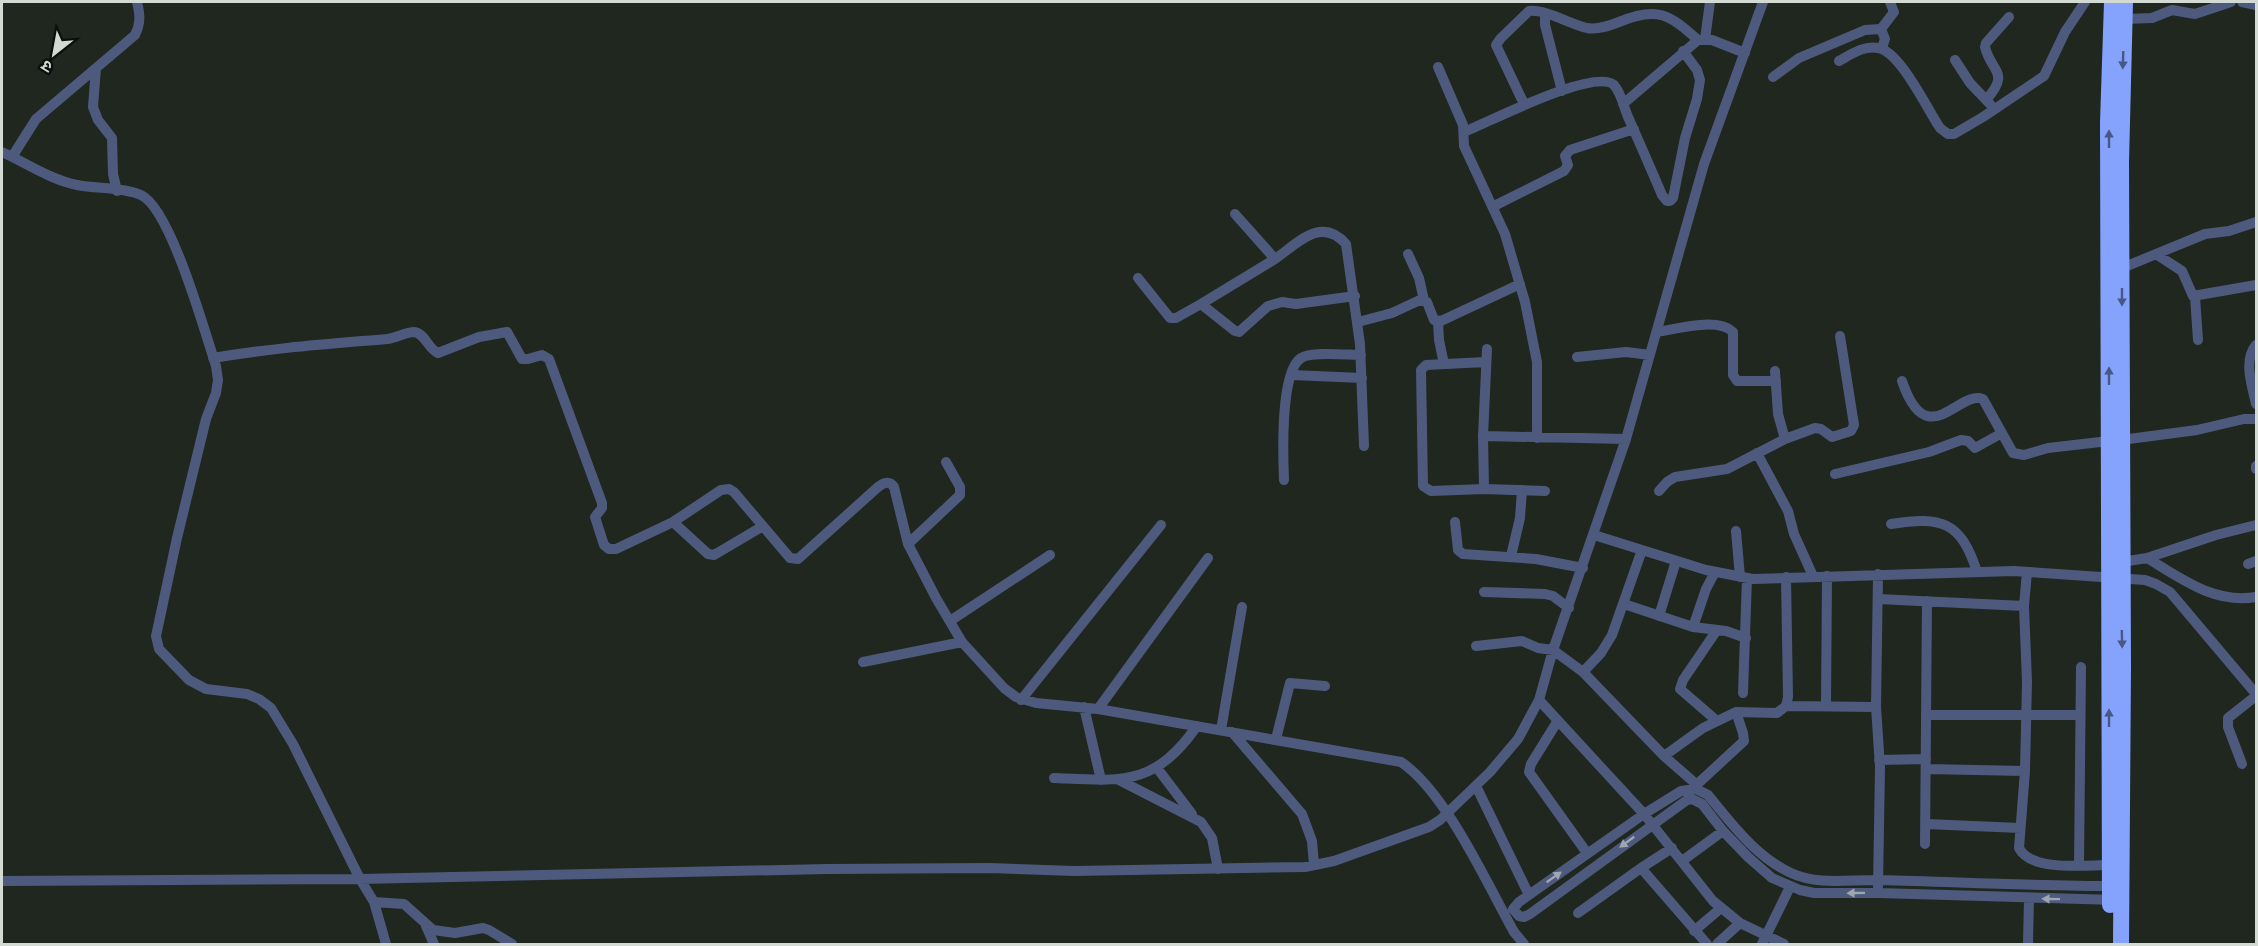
<svg xmlns="http://www.w3.org/2000/svg" width="2258" height="946" font-family="'PT Sans Narrow','Noto Sans Devanagari',sans-serif">
<style>
.lines{fill:none;stroke-linecap:round;stroke-linejoin:round}
.minor{stroke:#4d5a7e;stroke-width:10}
.highway{stroke:#85a2fd;stroke-width:16}
.oneway{fill:#485884}
.oneway2{fill:#9da6b1}
</style>
<rect width="100%" height="100%" fill="#1f271e"/>
<g class="lines">
<path class="minor" d="M 2242,2 L 2256,5
M 1545,15 L 1545,25 L 1562,91
M 2124,19 L 2152,18 L 2172,10 L 2195,14 L 2231,2
M 1705,39 L 1710,2
M 1882,48 L 1885,39 L 1881,29 L 1894,12 L 1890,2
M 1955,60 L 1970,83 L 1990,104
M 1839,61 C 1850,55 1864,45 1878,48 C 1900,51 1927,109 1940,128 L 1948,134 L 1954,134 L 1983,117 L 2044,76 L 2065,32 L 2085,2
M 1438,67 L 1463,125 L 1464,146 L 1505,234 L 1525,302 L 1537,362 L 1537,438
M 96,68 L 93,107 L 98,120 L 112,138 L 113,174 L 117,191
M 1773,77 L 1799,58 L 1865,30 L 1881,29
M 1986,100 C 2011,72 1991,72 1985,47 L 1986,43 L 2009,17
M 1524,104 L 1496,45 L 1501,38 L 1529,11 C 1545,9 1570,24 1587,28 C 1598,30 1609,26 1619,22 C 1657,6 1669,14 1698,40
M 1623,104 L 1698,40 L 1712,40 L 1745,53
M 1464,132 C 1487,123 1595,67 1614,85 C 1622,94 1624,109 1629,119 C 1640,144 1651,169 1662,195 L 1667,201 L 1670,201 L 1673,198 L 1685,138 L 1697,99 L 1700,80 L 1697,70 L 1683,51
M 2,152 C 26,163 51,180 77,185 C 97,189 122,187 141,195 C 171,209 205,333 216,366 L 218,380 L 216,393 L 206,419 L 177,538 L 156,636 L 159,649 L 189,680 L 206,689 L 247,694 L 259,699 L 271,708 L 293,744 L 360,879 L 374,902 L 404,904 L 433,930 L 455,933 L 483,928 L 489,930 L 512,944
M 12,157 L 36,119 L 135,35 C 141,23 140,14 137,2
M 1494,206 L 1564,171 L 1568,165 L 1565,156 L 1570,150 L 1634,129
M 1235,214 L 1275,259 C 1298,243 1321,216 1346,244 L 1360,344 L 1364,446
M 1408,254 L 1419,278 L 1424,300
M 2156,254 L 2182,271 L 2193,296 L 2256,285
M 1275,259 L 1201,304 L 1235,331 L 1239,332 L 1268,306 L 1282,302 L 1296,304 L 1355,296
M 2122,268 L 2205,234 L 2229,231 L 2256,222
M 1138,278 L 1170,318 L 1176,318 L 1201,304
M 2195,297 L 2198,340
M 1438,321 L 1439,340 L 1444,364
M 1358,322 L 1392,313 L 1420,300 L 1427,302 L 1434,320 L 1441,321 L 1520,284
M 1657,332 C 1676,329 1718,317 1733,332 L 1733,375 L 1737,381 L 1776,381
M 2256,345 C 2243,361 2252,385 2256,404
M 1577,357 L 1626,352 L 1650,355
M 213,358 C 271,348 329,344 387,339 C 396,338 406,332 414,332 C 425,333 428,349 438,353 L 479,337 L 507,332 L 522,359 L 528,359 L 542,355 L 549,359 L 602,503 L 602,508 L 595,517 L 604,545 L 609,549 L 616,549 L 673,522 L 721,490 L 729,489 L 734,492 L 790,558 L 798,559 L 878,487 C 883,483 889,480 894,487 L 908,544 L 936,598 L 962,642 L 1004,688 L 1016,697 L 1036,703 L 1098,709 L 1401,762 C 1446,792 1487,884 1514,932 L 1524,944
M 1486,362 L 1426,365 L 1421,370 L 1423,486 L 1431,491 L 1484,489 L 1545,491
M 1775,371 L 1778,414 L 1785,439
M 1292,375 L 1362,378
M 1902,381 C 1927,455 1959,389 1983,399 L 2013,453 L 2024,455 L 2048,448 L 2109,441
M 1483,436 L 1626,439
M 2121,440 L 2197,430 L 2244,419 L 2256,419
M 1757,453 L 1788,511 L 1794,534 L 1813,576
M 2256,466 L 2256,469
M 1835,474 L 1929,452 L 1961,440 L 1968,441 L 1975,448 L 2002,433
M 1284,480 C 1283,456 1280,372 1301,358 C 1311,351 1348,355 1361,355
M 1484,489 L 1483,436 L 1487,349
M 1659,491 L 1667,482 L 1675,477 L 1727,469 L 1785,439 L 1815,428 L 1821,429 L 1832,437 L 1851,431 L 1854,425 L 1840,336
M 673,522 L 708,554 L 714,555 L 763,526
M 1455,522 L 1458,550 L 1463,554 L 1536,559 L 1583,568
M 1891,524 C 1941,516 1961,521 1977,572
M 1736,531 L 1740,577
M 1594,535 L 1706,570 L 1753,579 L 2014,571 L 2145,580 L 2156,584 L 2170,592 L 2256,694
M 908,544 L 960,495 L 960,487 L 946,462
M 1511,556 L 1520,518 L 1522,490
M 2147,558 C 2182,579 2214,604 2256,597
M 2122,562 L 2147,558 L 2216,535 L 2256,525
M 2248,564 L 2256,561
M 2027,572 L 2024,606 L 2027,682 L 2025,771 L 2019,848 C 2031,872 2086,865 2109,865
M 1484,592 L 1545,594 L 1553,596 L 1569,608
M 1878,599 L 2024,606
M 1624,604 L 1693,627 L 1726,631 L 1746,638
M 1659,616 L 1676,561
M 950,621 L 1050,555
M 1693,627 L 1706,589 L 1715,572
M 1476,646 L 1522,641 L 1538,648 L 1553,650 L 1583,672 L 1664,756 L 1696,784
M 863,662 L 962,642
M 1583,672 L 1601,653 L 1612,635 L 1642,550
M 1743,693 L 1747,578
M 1021,700 L 1161,525
M 1539,700 L 1644,814 L 1713,901 L 1740,923 L 1784,944
M 1786,706 L 1876,707
M 1826,706 L 1827,576
M 1084,707 L 1101,780
M 1098,709 L 1208,558
M 1926,715 L 2080,715
M 1717,721 L 1680,689 L 1683,680 L 1717,630
M 1557,722 L 1531,764 L 1529,772 L 1587,853
M 1221,730 L 1242,607
M 1232,732 L 1302,814 L 1312,841 L 1314,865
M 1276,739 L 1290,683 L 1325,686
M 1664,756 L 1703,728 L 1736,712 L 1777,713 L 1786,706 L 1788,697 L 1786,577
M 1879,760 L 1926,759
M 2242,764 L 2228,727 L 2228,718 L 2256,696
M 1157,768 L 1192,814
M 1926,769 L 2025,771
M 1054,778 C 1122,781 1154,787 1197,726
M 1119,780 L 1201,822 L 1212,838 L 1218,869
M 1476,786 L 1529,895
M 1692,789 L 1744,741 L 1743,733 L 1736,712
M 1926,824 L 2020,828
M 1925,844 L 1927,601
M 1682,861 L 1723,831
M 2079,865 L 2081,667
M 1641,868 L 1707,944
M 2,881 L 360,879 L 827,869 L 989,868 L 1074,871 L 1305,867 L 1334,861 L 1429,827 L 1440,820 L 1490,772 L 1518,739 L 1539,700 L 1553,650 L 1626,439 L 1704,164 L 1763,2
M 1878,887 L 1880,767 L 1876,707 L 1878,574
M 2115,900 L 1878,893 L 1814,893 L 1800,890 L 1772,878 L 1748,857 L 1723,831 L 1702,804 L 1692,799 L 1687,800 L 1530,914 L 1524,917 L 1519,916 L 1513,909 L 1519,902 L 1644,814 L 1681,791 L 1696,789 L 1708,795 C 1731,823 1756,857 1791,873 C 1819,886 1851,879 1881,880 C 1959,882 2037,886 2115,886
M 374,902 L 386,944
M 1578,913 L 1641,868 L 1672,848
M 426,926 L 434,944
M 1694,931 L 1721,908
M 1717,944 L 1740,923
M 1762,944 L 1790,887
M 2028,944 L 2029,898"/>
<path class="highway" d="M 2110,905 L 2108,122 L 2112,2
M 2121,944 L 2123,667 L 2121,162 L 2125,2"/>
</g>
<defs><path id="oneway-solid" d="M-6-.8H1V-3.2L6.5 0L1 3.2V.8H-6Z" transform="scale(1.5)"/></defs>
<g class="oneway">
<use href="#oneway-solid" transform="translate(2123 60) rotate(92)"/>
<use href="#oneway-solid" transform="translate(2109 139) rotate(-90)"/>
<use href="#oneway-solid" transform="translate(2122 297) rotate(90)"/>
<use href="#oneway-solid" transform="translate(2109 376) rotate(-90)"/>
<use href="#oneway-solid" transform="translate(2122 639) rotate(89)"/>
<use href="#oneway-solid" transform="translate(2109 718) rotate(-90)"/>
</g>
<g class="oneway2">
<use href="#oneway-solid" transform="translate(1627 842) rotate(144)"/>
<use href="#oneway-solid" transform="translate(1554 877) rotate(-35)"/>
<use href="#oneway-solid" transform="translate(1856 893) rotate(179)"/>
<use href="#oneway-solid" transform="translate(2051 899) rotate(-179)"/>
</g>
<rect width="2258" height="946" fill="none" stroke="#d3d9d3" stroke-width="6"/>
<g transform="translate(54 54) rotate(211)" stroke="#0b0f0b" stroke-width="4.5" paint-order="stroke">
<path d="M0-4.5L10 22L0 15L-10 22Z" fill="#d3d9d3"/>
<text y="-9" font-size="16" font-weight="bold" text-anchor="middle" fill="#d3d9d3">उ</text>
</g>
</svg>
